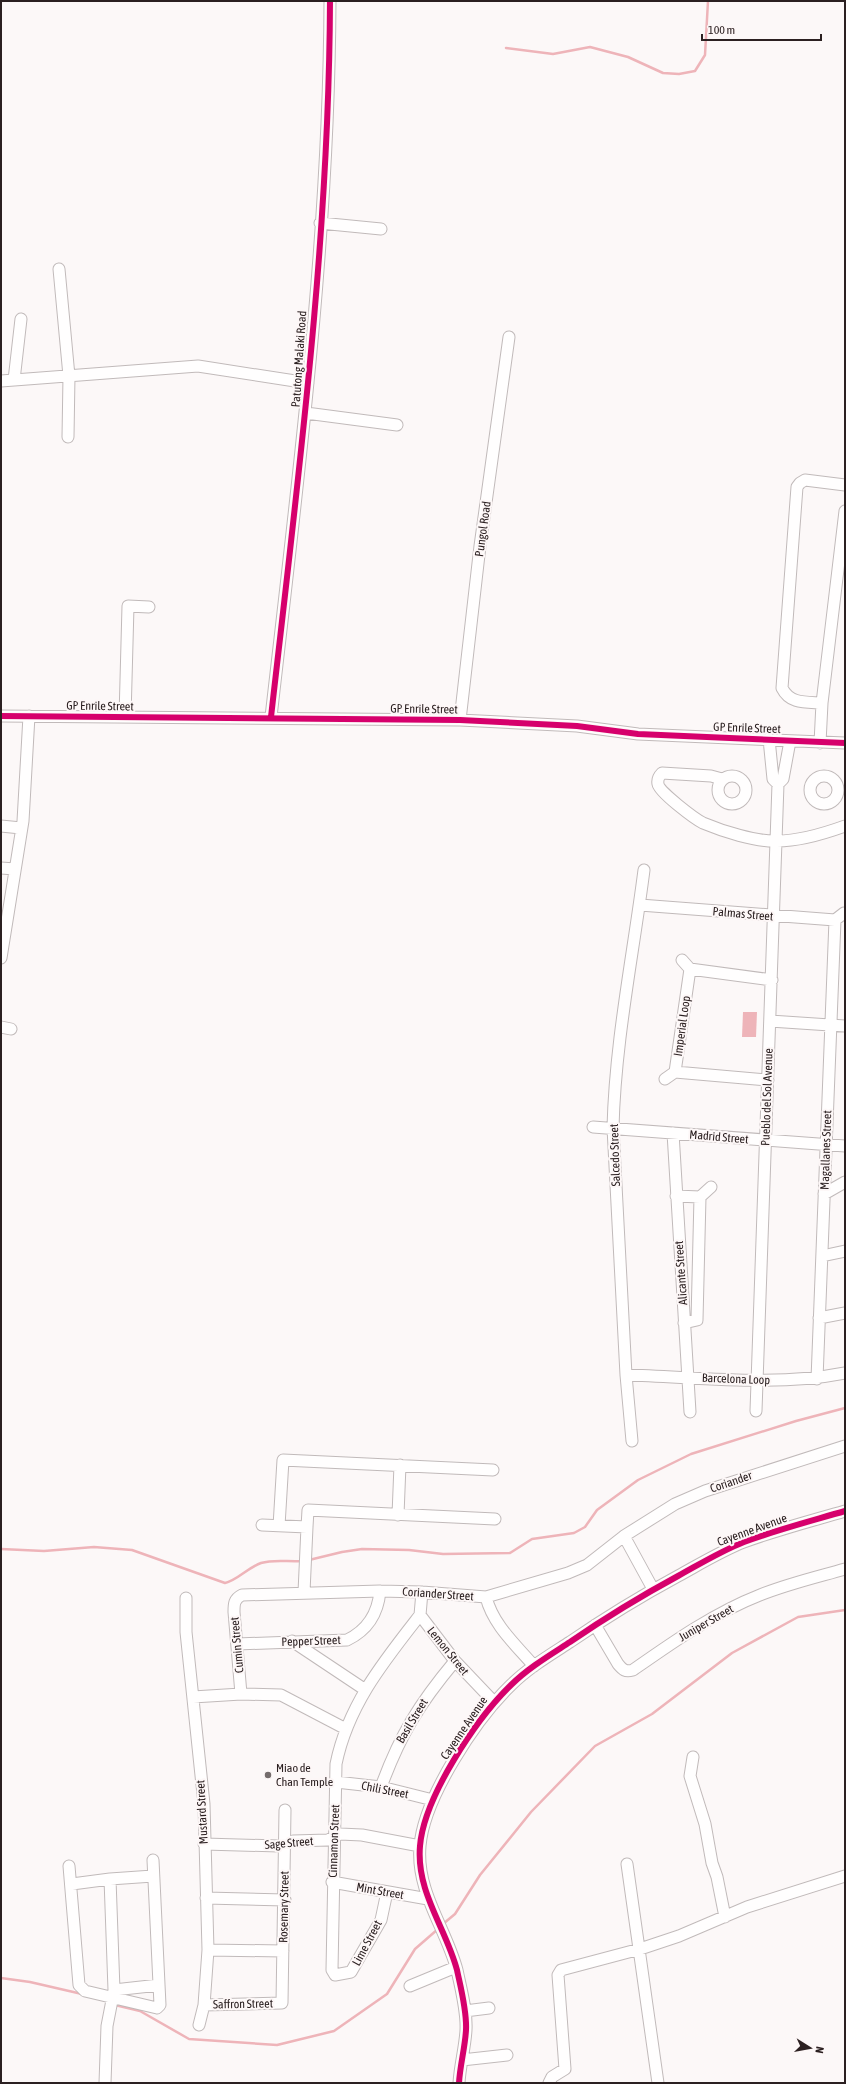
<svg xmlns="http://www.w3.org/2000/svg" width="846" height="2084" font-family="'Asap Condensed',sans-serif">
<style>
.water{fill:#eeb4b9}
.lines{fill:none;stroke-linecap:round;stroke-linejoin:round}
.stream{stroke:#eeb4b9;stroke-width:2.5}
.minor-casing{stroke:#c1baba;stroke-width:13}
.minor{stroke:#fffefe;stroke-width:11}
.cycleway-casing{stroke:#fdf7f7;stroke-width:8}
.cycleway{stroke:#d6006c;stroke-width:6}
.poi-dot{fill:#746c6c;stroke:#fdf7f7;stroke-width:1.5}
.labels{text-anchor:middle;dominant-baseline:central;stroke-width:4;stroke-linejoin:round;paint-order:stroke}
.street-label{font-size:12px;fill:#2b2021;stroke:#fdf7f7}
.poi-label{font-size:12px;fill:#2b2021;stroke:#fdf7f7;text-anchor:start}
</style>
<rect width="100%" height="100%" fill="#fcf8f8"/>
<path class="water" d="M 743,1012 L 757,1012 L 756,1037 L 742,1037 Z"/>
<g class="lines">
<path class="stream" d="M 506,48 L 553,54 L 590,47 L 628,57 L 663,73 L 679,74 L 695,71 L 705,55 L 708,1
M 1,1549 L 44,1551 L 94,1547 L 132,1550 L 225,1583 C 238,1580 247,1568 261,1563 C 274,1559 288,1562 302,1561
M 309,1560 L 342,1552 L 362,1549 L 409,1550 L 443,1554 L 510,1553 L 532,1539 L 574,1533 L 585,1527 L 597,1510 L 638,1480 L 691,1454 L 796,1421 L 845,1408
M 443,1924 L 455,1914 L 480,1875 L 531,1812 L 595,1746 L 652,1714 L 732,1653 L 798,1617 L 845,1610
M 1,1978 L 30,1982 L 82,1994
M 115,2005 L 140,2011 L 189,2039 L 277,2045 L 334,2031 L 387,1994 L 415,1949 L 438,1929"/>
<g class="minor-casing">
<path id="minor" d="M 320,223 L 381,229
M 59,269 L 69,376 L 68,437
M 14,380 L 21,319
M 1,381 L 198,366 L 308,383
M 306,413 L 397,425
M 822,703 C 805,702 790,704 782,688 L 797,487 L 800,483 L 805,480 L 845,485
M 1,716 L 460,720 L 577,726 L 638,734 L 845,743
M 125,717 L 128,606 L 149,607
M 271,717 C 298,479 329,241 330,1
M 460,720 L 480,546 L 509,337
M 769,739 L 773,779 L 778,784
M 820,743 L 822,703 L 845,511
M718 790a14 14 0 1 1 28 0a14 14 0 1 1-28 0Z
M810 790a14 14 0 1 1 28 0a14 14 0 1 1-28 0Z
M 722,779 L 711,776 L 662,773 C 659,776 657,779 658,784 C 659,792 695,819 703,823 C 722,831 756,842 777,841 C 800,841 823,834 845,826
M 1,826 L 21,828
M 1,868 L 15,869
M 640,905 L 835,920 L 844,913
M 1,958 L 23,821 L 29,716
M 682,960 L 690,969
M 690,969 L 772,980
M 770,1021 L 845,1026
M 1,1027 L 11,1029
M 675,1072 L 690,969
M 675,1072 L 768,1080
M 665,1079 L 675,1072
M 593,1127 L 845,1146
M 673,1133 L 690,1412
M 824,1194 L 845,1182
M 676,1196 L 700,1197 L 697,1320 L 684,1323
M 700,1197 L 711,1187
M 822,1256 L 845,1251
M 819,1318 L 845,1313
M 626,1375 C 699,1377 774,1387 845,1373
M 817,1379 L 835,920
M 756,1411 L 778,784 L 783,779 L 790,741
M 632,1441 L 626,1375 L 613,1128 C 615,1042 633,956 644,870
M 398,1515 L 400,1465
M 262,1525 L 307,1527 L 304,1592
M 279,1526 L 283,1460 L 493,1470
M 307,1527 L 308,1510 L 495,1519
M 624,1536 L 653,1589
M 422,1592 L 420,1615 L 455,1661 L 494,1702
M 486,1597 C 493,1625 516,1645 534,1666
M 186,1598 L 186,1632 L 204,1804 L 208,1950 L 204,2005 L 199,2025
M 595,1625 L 618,1664 C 623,1670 625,1672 633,1670 C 673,1642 714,1613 760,1595 C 787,1584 817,1577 845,1569
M 292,1641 L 364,1689
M 237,1644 L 347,1640 C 368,1630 378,1613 380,1591
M 241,1694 L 234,1612 C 234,1604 234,1599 242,1595 L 380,1591 L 422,1592 L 486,1597 L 568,1573 L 587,1565 L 624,1536 L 675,1504 L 705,1491 L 845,1446
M 193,1697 L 241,1694 L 281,1695 L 346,1729
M 693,1757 L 690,1776 L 705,1824 L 712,1863 L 717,1877 L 725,1917
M 336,1782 L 381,1787 L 433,1800
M 381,1787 C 400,1735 419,1704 455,1661
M 204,1844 L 279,1846 L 293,1841 L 328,1840 L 340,1834 L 362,1835 L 420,1846
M 627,1864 L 658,2083
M 69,1866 L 79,1985 L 85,1991 L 157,2008 L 160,2005 L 153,1860
M 332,1882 L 428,1899
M 72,1884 L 110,1879 L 153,1876
M 387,1892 L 381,1920 L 351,1972 L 335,1975 L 332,1970 L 336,1764 C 348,1705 384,1661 420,1615
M 206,1898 L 285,1900
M 208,1950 L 283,1951
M 410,1986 L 456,1967
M 114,1990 L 159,1985
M 204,2005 L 282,2003 L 285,1810
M 465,2011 L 489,2008
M 462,2060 L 507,2055
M 105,2083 L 107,2026 L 114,1990 L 110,1879
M 459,2083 C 460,2065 465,2048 466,2030 C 467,2011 461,1989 457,1970 C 446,1928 416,1892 420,1846 C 424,1797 476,1719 511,1685 C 528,1668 550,1655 570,1642 C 605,1618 641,1596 678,1576 C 700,1564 721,1551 744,1542 C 776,1530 811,1521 845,1511
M 549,2083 L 552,2077 L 565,2069 L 558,1975 L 561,1970 L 640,1949 L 679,1936 L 747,1907 L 845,1876"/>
</g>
<use href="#minor" class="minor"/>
<g class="cycleway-casing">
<path id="cycleway" d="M 1,716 L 460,720 L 577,726 L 638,734 L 845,743
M 271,717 C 298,479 329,241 330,1
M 459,2083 C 460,2065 465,2048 466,2030 C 467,2011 461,1989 457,1970 C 446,1928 416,1892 420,1846 C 424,1797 476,1719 511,1685 C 528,1668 550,1655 570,1642 C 605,1618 641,1596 678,1576 C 700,1564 721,1551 744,1542 C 776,1530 811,1521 845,1511"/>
</g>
<use href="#cycleway" class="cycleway"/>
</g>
<circle class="poi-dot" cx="268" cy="1775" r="4"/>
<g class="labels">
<g class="street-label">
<text transform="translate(299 359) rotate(-86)">Patutong Malaki Road</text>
<text transform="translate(483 529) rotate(-82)">Pungol Road</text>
<text transform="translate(100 706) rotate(1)">GP Enrile Street</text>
<text transform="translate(424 709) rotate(1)">GP Enrile Street</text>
<text transform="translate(747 728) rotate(2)">GP Enrile Street</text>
<text transform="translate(743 914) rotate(5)">Palmas Street</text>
<text transform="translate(682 1026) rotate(-82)">Imperial Loop</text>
<text transform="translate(767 1097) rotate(-88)">Pueblo del Sol Avenue</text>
<text transform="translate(719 1137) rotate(5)">Madrid Street</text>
<text transform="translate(826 1150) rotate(-88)">Magallanes Street</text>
<text transform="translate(615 1155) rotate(-92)">Salcedo Street</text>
<text transform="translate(681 1273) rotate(-94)">Alicante Street</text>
<text transform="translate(736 1379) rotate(2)">Barcelona Loop</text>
<text transform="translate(731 1482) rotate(-19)">Coriander</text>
<text transform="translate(752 1530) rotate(-20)">Cayenne Avenue</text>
<text transform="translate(438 1594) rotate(4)">Coriander Street</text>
<text transform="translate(706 1623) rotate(-30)">Juniper Street</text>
<text transform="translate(311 1641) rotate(-2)">Pepper Street</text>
<text transform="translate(237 1645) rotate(-95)">Cumin Street</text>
<text transform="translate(448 1651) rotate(51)">Lemon Street</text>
<text transform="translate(412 1721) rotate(-59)">Basil Street</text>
<text transform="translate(464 1728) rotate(-56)">Cayenne Avenue</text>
<text transform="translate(385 1790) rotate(11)">Chili Street</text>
<text transform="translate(202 1812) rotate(-93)">Mustard Street</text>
<text transform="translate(334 1841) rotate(-88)">Cinnamon Street</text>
<text transform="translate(289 1843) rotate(-5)">Sage Street</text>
<text transform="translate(380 1891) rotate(10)">Mint Street</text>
<text transform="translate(284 1907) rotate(-89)">Rosemary Street</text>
<text transform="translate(367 1943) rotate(-62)">Lime Street</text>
<text transform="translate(243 2004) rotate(-1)">Saffron Street</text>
</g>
<g class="poi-label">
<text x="276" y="1768">Miao de<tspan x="276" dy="14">Chan Temple</tspan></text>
</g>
</g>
<rect width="846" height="2084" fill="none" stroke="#2b2021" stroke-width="4"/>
<g transform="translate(810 2048) rotate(101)" stroke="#fdf7f7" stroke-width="3" paint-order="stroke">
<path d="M0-3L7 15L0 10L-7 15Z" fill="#2b2021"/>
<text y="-6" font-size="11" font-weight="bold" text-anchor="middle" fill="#2b2021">N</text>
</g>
<path d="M702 34v6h119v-6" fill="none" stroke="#2b2021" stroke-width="2"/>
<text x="708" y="34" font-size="12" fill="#2b2021" stroke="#fdf7f7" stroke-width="3" paint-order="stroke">100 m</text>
</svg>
